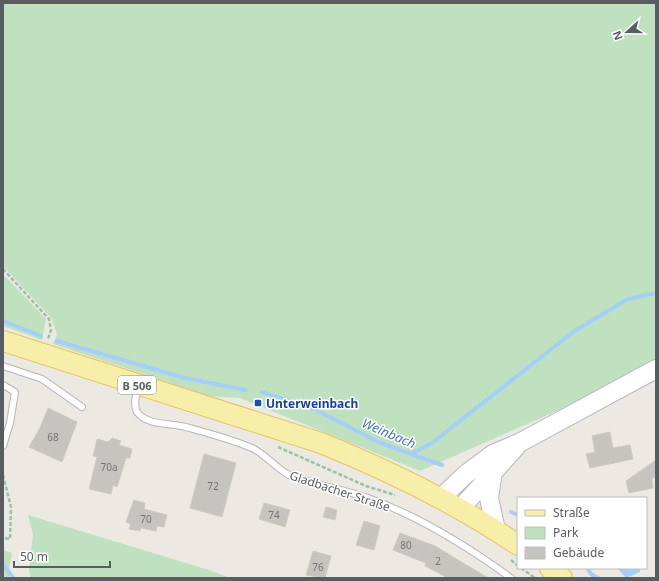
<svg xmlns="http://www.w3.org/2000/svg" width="659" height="581" font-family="'Noto Sans',sans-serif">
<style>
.green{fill:#bfe1c0}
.water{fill:#a5cff7}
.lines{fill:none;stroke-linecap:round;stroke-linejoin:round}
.stream{stroke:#a5cff7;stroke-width:4}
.building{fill:#c6c4be;stroke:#cfcbc0}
.lane-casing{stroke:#b3b6ba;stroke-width:8}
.secondary-casing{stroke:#b4b7bc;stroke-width:20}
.primary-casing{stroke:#e4c560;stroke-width:22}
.path{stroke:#99c1a6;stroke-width:2.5;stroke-dasharray:4 2;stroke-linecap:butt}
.lane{stroke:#fff;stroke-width:6}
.secondary{stroke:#fff;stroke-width:18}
.primary{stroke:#f7eea9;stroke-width:20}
.transit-dot{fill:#1a4fb4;stroke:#fff;stroke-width:1.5}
.labels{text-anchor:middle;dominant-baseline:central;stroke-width:3;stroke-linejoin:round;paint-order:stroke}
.number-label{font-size:10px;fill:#747678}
.shield{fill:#fff;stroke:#8b8d90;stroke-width:1}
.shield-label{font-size:11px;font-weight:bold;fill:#595c60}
.transit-label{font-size:12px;font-weight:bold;fill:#164399;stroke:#fff;text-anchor:start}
.street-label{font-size:12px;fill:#595c60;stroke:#fff}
.water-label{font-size:13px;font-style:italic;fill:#4775af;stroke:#fff}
</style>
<rect width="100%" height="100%" fill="#ebe9e1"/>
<path class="green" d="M 3,3 L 656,3 L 656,361 L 561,409 L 420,471 L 240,398 L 210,396 L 53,344 L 57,335 L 52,319 L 3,266 Z
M 3,274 L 46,319 L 42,340 L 3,326 Z
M 28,515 L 209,570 L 230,578 L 31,578 L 29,571 L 33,534 Z
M 3,550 L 12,553 L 8,574 L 10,578 L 3,578 Z"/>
<path class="water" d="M 617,568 L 640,568 L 640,572 L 626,578 Z"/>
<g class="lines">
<path class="stream" d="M 3,321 L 41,336
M 57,341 L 185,378 L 245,390
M 262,392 L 314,409 L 378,442 L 442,465
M 411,454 L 432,443 L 573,332 L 628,299 L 656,293
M 511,512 L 518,515
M 3,564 L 13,578
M 587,568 L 591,574 L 598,578"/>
</g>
<path class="building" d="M 48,408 L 77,422 L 62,462 L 29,447 L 40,428 Z
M 610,432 L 613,448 L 630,445 L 633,459 L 590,468 L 586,454 L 595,452 L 592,436 Z
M 112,438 L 121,441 L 119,445 L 132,449 L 130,458 L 126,458 L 117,487 L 113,485 L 111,494 L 89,489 L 97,457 L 93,456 L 97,439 L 108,442 Z
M 204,454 L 236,463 L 222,517 L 190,508 Z
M 656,460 L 656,477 L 652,478 L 653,488 L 629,493 L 626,481 Z
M 134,500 L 145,503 L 144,509 L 167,515 L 164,527 L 157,526 L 156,531 L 141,528 L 140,531 L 129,529 L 131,524 L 126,522 Z
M 264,503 L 290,510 L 285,527 L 259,519 Z
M 326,507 L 337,510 L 335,520 L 323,517 Z
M 364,521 L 380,526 L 374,550 L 356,545 Z
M 400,533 L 435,546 L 488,578 L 448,578 L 425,566 L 426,563 L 393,550 Z
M 313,551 L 331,556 L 325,578 L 306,575 Z"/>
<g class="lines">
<g class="lane-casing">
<path id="lane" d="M 3,366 L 42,379 L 82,407
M 3,385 L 15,392 L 10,423 L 3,446
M 138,388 C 136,395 133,405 137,412 C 147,426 171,423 186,427 C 208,433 231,439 252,448 C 265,454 276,468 289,475 C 315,485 342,489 368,498 C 419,516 467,546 511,578"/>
</g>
<g class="secondary-casing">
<path id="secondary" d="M 493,472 L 489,498 L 496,530
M 441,498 L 466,474 L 493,454 L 521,442 L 656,369
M 460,509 L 516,447"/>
</g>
<g class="primary-casing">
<path id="primary" d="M 3,341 L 321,443 C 390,471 456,503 518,545
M 550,568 L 562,578"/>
</g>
<path class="path" d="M 3,269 L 49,319 L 51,330 L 48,339
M 278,447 L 366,486 L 395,495
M 3,475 L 11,507 L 10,539 L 3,538
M 511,560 L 518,566
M 521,568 L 535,578"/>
<use href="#lane" class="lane"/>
<use href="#secondary" class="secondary"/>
<use href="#primary" class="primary"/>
</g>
<rect class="transit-dot" x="254" y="399" width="8" height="8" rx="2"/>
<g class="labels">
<g class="number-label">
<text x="53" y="437">68</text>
<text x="109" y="467">70a</text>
<text x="213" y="486">72</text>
<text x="274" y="515">74</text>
<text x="146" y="519">70</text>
<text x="406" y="545">80</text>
<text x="438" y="561">2</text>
<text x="318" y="567">76</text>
</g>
<rect class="shield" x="118" y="376" width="38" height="18" rx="3"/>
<g class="shield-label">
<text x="137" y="385">B 506</text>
</g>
<g class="transit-label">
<text x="266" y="403">Unterweinbach</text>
</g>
<g class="street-label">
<text transform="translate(340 491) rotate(18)">Gladbacher Straße</text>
</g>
<g class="water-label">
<text transform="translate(389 433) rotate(23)">Weinbach</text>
</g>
</g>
<rect width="659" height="581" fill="none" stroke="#595c60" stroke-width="8"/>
<rect x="517" y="497" width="130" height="72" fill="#ffffff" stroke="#bdbebf"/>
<rect x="525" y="510" width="20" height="6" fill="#f7eea9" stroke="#bdbebf"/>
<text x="553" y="517" font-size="12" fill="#595c60">Straße</text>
<rect x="525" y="527" width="20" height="12" fill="#bfe1c0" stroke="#bdbebf"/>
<text x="553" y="537" font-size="12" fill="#595c60">Park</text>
<rect x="525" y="547" width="20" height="12" fill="#c6c4be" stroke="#bdbebf"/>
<text x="553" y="557" font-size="12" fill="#595c60">Gebäude</text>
<g transform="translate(627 32) rotate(249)" stroke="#ffffff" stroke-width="3" paint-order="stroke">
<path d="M0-3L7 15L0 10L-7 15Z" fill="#595c60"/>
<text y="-6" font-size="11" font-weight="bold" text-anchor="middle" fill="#595c60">N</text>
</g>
<path d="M14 561v6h96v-6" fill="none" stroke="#595c60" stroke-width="2"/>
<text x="20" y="561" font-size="12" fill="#595c60" stroke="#ffffff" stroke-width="3" paint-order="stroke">50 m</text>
</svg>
